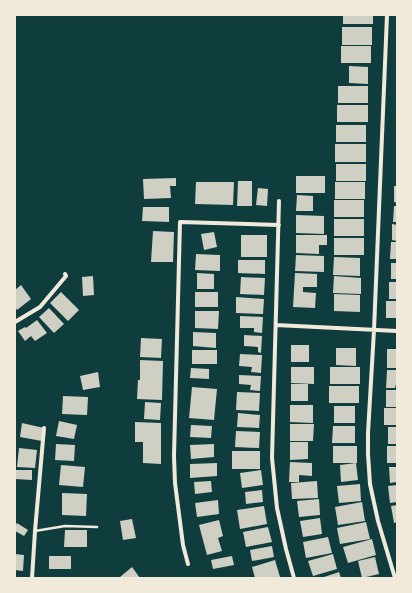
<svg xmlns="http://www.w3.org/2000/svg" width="412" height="593" font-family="Manrope,sans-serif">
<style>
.building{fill:#cfcfc3}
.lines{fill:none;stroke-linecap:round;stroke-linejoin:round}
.service{stroke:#f1e9da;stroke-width:2.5}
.minor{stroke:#f1e9da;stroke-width:4}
</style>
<rect width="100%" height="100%" fill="#0f3d3e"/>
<path class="building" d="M 343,15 L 373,15 L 373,24 L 343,24 Z
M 342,27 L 372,27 L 372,45 L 342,45 Z
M 341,46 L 371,46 L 371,63 L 341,63 Z
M 349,66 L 368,67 L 368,84 L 349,83 Z
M 338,86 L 368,86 L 368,103 L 338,103 Z
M 337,105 L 368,105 L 368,122 L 337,122 Z
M 336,125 L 366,125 L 366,142 L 336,142 Z
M 335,144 L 366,144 L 366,162 L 335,162 Z
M 336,164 L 366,164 L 366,181 L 336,181 Z
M 296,176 L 325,176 L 325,193 L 296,193 Z
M 176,178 L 176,186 L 170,186 L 171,198 L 144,199 L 143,179 Z
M 238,181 L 252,181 L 252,206 L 237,206 Z
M 196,182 L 234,182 L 233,205 L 195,204 Z
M 335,182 L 365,182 L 365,199 L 335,199 Z
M 394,186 L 397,186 L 397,203 L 394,202 Z
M 258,188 L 268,189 L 267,206 L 256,205 Z
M 297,195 L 313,196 L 313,211 L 296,211 Z
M 334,200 L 364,200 L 364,217 L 334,217 Z
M 394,206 L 397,206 L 397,222 L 393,222 Z
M 143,207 L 169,207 L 169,222 L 142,221 Z
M 296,215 L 324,216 L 324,234 L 296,233 Z
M 334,219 L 364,219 L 364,236 L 334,236 Z
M 392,224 L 397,225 L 397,241 L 392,240 Z
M 153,231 L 174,232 L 173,262 L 151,262 Z
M 214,232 L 217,247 L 204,250 L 201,234 Z
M 241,235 L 267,235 L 267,257 L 241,257 Z
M 296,235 L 327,235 L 327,245 L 319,245 L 319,254 L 296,253 Z
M 334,238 L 364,238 L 364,255 L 334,255 Z
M 391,242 L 397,242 L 397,259 L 390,259 Z
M 196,254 L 220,255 L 220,271 L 195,270 Z
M 296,255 L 324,256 L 324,272 L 295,271 Z
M 334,257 L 360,258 L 360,276 L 333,275 Z
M 238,260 L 265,260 L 265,274 L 238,273 Z
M 391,263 L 397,263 L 397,279 L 391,279 Z
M 197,273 L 214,274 L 214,289 L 197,289 Z
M 295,273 L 317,274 L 317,287 L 303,287 L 303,292 L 316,293 L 315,308 L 293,307 Z
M 93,276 L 94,295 L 83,296 L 82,277 Z
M 334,276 L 361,278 L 361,294 L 333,293 Z
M 241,277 L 265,278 L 264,295 L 240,294 Z
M 389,282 L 397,282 L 397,299 L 389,299 Z
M 21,285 L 31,299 L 17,310 L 15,307 L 15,290 Z
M 61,292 L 79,310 L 68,321 L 50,303 Z
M 195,292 L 218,292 L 218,307 L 195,307 Z
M 334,294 L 360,295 L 360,312 L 334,311 Z
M 236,297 L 264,299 L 263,314 L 236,313 Z
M 386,301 L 397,301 L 397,318 L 386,318 Z
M 49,308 L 64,324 L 54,333 L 39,317 Z
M 195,311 L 219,311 L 218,329 L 195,328 Z
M 240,316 L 263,317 L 262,333 L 254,332 L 254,328 L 240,328 Z
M 37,320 L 47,333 L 35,341 L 31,336 L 25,341 L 18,331 L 25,327 L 26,328 Z
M 193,332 L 216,333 L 216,348 L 193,346 Z
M 244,335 L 262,336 L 261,353 L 258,352 L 258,347 L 244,346 Z
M 141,338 L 162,339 L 161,358 L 140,357 Z
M 291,345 L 309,345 L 309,362 L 291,362 Z
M 336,348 L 356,348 L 356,366 L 336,365 Z
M 387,349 L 397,349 L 397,368 L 387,368 Z
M 192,350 L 217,350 L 217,364 L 192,364 Z
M 240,354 L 262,355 L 261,373 L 251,372 L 252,367 L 239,366 Z
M 140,360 L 163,361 L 162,400 L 137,399 L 138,380 L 140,380 Z
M 291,367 L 314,367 L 314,384 L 291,383 Z
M 330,367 L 360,367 L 360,384 L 330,384 Z
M 191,368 L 209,369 L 209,379 L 190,378 Z
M 387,370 L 397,370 L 397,384 L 396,384 L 395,388 L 386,388 Z
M 98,372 L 100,387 L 83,390 L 80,376 Z
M 239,375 L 261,376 L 260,391 L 250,390 L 251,385 L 239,384 Z
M 291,384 L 308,384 L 308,401 L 291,401 Z
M 329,386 L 359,386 L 359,403 L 329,403 Z
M 192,387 L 217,389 L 214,420 L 189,418 Z
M 386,390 L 397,390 L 397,407 L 386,407 Z
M 237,392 L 260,393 L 259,411 L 236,410 Z
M 63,396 L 88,397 L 87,415 L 62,414 Z
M 145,402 L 161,403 L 160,420 L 144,419 Z
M 290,405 L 313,405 L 313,423 L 290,422 Z
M 334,406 L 355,406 L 355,423 L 334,423 Z
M 384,408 L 397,408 L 397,425 L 384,425 Z
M 238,413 L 260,415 L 259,428 L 237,427 Z
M 59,421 L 77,425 L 74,439 L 56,436 Z
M 135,422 L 161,423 L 161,464 L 143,463 L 143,442 L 135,442 Z
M 22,423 L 44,428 L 42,441 L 20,437 Z
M 290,424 L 314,424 L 313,441 L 290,441 Z
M 191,425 L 212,426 L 211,438 L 190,437 Z
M 333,426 L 355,426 L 355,443 L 332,443 Z
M 388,427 L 397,427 L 397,444 L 388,444 Z
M 236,431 L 260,432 L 259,448 L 235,447 Z
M 290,442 L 308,442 L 308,459 L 290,460 Z
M 56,444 L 75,445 L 74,461 L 55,460 Z
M 214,444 L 214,457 L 191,459 L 190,445 Z
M 333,446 L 357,446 L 357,463 L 333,463 Z
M 387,446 L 397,446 L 397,463 L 387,463 Z
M 19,448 L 37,450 L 35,468 L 17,467 Z
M 232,451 L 260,451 L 260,469 L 232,469 Z
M 290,462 L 312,463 L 312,476 L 299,475 L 299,482 L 289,482 Z
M 217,463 L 217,476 L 190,478 L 190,464 Z
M 356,463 L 358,480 L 341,482 L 340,465 Z
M 61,465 L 85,467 L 83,487 L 59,485 Z
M 389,467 L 397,467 L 397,482 L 390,483 Z
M 15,470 L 32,470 L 32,480 L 15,479 Z
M 261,470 L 263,485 L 242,488 L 240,473 Z
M 211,481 L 212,492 L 195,494 L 194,482 Z
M 317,481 L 318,498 L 292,499 L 291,483 Z
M 360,484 L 361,501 L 339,503 L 337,486 Z
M 397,485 L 397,502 L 390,503 L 388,486 Z
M 262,490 L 263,502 L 246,504 L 245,492 Z
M 62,493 L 87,494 L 86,516 L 62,515 Z
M 319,499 L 320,515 L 299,517 L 297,501 Z
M 218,500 L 219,514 L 197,517 L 195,503 Z
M 362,502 L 365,521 L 338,525 L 335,507 Z
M 397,505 L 397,522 L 394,523 L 391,506 Z
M 264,506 L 267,524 L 240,529 L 237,510 Z
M 320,518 L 322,534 L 303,537 L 300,521 Z
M 132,519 L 136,538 L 123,540 L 120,521 Z
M 219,520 L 223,536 L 218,538 L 222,551 L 207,555 L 199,525 Z
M 366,522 L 370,539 L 340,544 L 337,528 Z
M 17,523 L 28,530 L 24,536 L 15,531 L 15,526 Z
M 268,527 L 272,542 L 246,547 L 243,532 Z
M 65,530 L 87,530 L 87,547 L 64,547 Z
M 328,537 L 332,553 L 306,558 L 303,542 Z
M 372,539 L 376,555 L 348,563 L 343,547 Z
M 272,546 L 274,557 L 252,561 L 250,550 Z
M 15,554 L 24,555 L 23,571 L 15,570 Z
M 333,554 L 337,569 L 313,576 L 308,561 Z
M 49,556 L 71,556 L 71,569 L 49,569 Z
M 232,556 L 234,565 L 213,569 L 211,560 Z
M 375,557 L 379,574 L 362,578 L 358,561 Z
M 275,560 L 280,577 L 276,578 L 255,578 L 252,567 Z
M 132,567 L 140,578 L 117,578 L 120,577 Z
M 339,572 L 341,578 L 321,578 Z"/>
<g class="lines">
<path class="service" d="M 35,531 L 65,526 L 97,527"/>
<path class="minor" d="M 387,15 L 374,330 L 368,433 L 368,454 L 370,484 L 378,521 L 395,578
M 279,201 L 272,458 L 277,508 L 286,549 L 294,578
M 15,322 L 40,307 L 66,276 L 65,274
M 276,325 L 397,331
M 188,564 L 183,545 L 175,483 L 174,456 L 180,222 L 279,225
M 32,578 L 35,531 L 44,428"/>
</g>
<rect width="412" height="593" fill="none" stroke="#f1e9da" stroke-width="32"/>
</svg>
